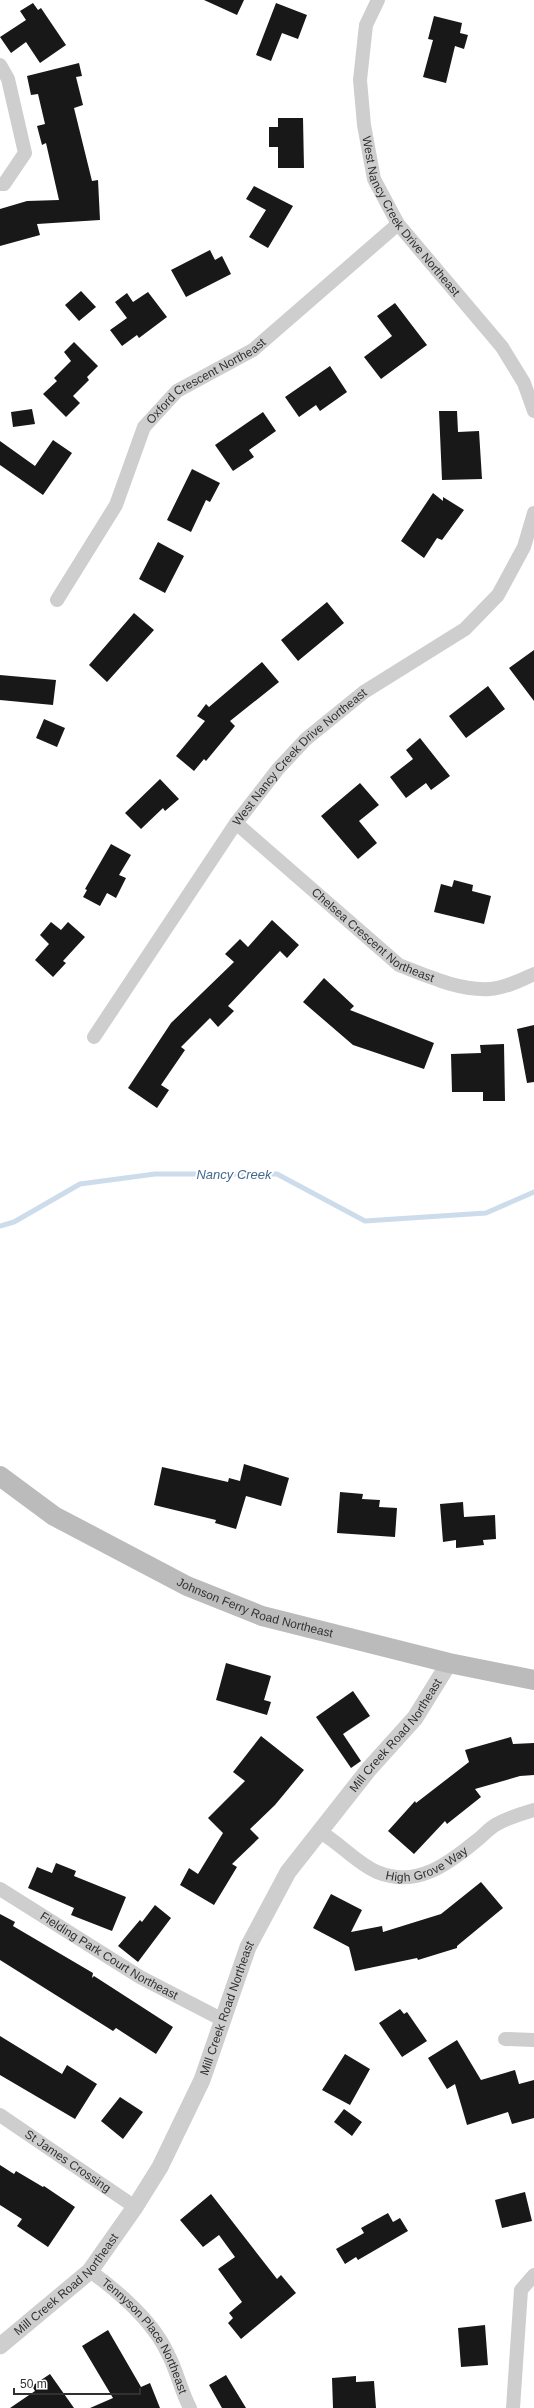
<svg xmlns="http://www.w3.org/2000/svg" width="534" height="2408" font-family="Arial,sans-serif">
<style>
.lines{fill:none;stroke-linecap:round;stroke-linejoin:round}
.stream{stroke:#cddceb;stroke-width:5}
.building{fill:#181818}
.minor{stroke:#cecece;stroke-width:14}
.tertiary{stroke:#cecece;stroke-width:17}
.secondary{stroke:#bbb;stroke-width:20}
.labels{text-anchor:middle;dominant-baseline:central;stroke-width:4;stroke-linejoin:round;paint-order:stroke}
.street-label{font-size:12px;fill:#313131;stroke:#fff}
.water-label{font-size:13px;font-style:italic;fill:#43698f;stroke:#fff}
</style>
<rect width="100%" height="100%" fill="#fff"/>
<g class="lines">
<path class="stream" d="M 0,1226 L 14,1222 L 80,1184 L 155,1174 L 277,1174 L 365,1221 L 486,1213 L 534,1192"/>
</g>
<path class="building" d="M 204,0 L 244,0 L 237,15 Z
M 33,3 L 38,10 L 41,8 L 66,45 L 40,63 L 26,42 L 11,53 L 0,37 L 26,20 L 20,11 Z
M 276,3 L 307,15 L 298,39 L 282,33 L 271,61 L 256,55 Z
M 434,16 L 462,23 L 460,33 L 468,35 L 464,49 L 455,46 L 446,83 L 423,77 L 433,40 L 428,39 Z
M 79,63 L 82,76 L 76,77 L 83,105 L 74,108 L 92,181 L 98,180 L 100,220 L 37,224 L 40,235 L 0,246 L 0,209 L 27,201 L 59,200 L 46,143 L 42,145 L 37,126 L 45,124 L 38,94 L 31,95 L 27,76 Z
M 278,118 L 303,118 L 304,168 L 278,168 L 278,147 L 269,147 L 269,127 L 278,127 Z
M 254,186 L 293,206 L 268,248 L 249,237 L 266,210 L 246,199 Z
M 210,250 L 215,260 L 222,256 L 231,274 L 186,297 L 171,270 Z
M 81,291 L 96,307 L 79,321 L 65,305 Z
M 148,292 L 167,317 L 139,338 L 137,335 L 122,346 L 110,330 L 127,318 L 115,302 L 127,293 L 133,302 Z
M 395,303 L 427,345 L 381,379 L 364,357 L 392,336 L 377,316 Z
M 74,342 L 98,366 L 87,377 L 89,380 L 73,396 L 80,403 L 66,417 L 43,394 L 57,381 L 54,378 L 71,361 L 64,352 Z
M 330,366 L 347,392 L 320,411 L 316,405 L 299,417 L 285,397 Z
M 32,409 L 35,424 L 13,427 L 11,412 Z
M 439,411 L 457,411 L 458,432 L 479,431 L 482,479 L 442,480 Z
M 263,412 L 276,431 L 249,450 L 254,457 L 233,471 L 215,445 Z
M 53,440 L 72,453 L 43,495 L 0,465 L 0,441 L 35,466 Z
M 192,469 L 220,483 L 210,502 L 206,500 L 191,532 L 167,520 Z
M 433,493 L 443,501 L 443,497 L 464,510 L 442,540 L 437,538 L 424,558 L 401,541 Z
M 158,542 L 184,556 L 165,593 L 139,579 Z
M 327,602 L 344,623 L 298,661 L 281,640 Z
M 134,613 L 154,630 L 107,682 L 89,665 Z
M 534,650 L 534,701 L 509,668 Z
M 262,662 L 279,682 L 230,721 L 235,726 L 206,761 L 204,759 L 194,771 L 176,756 L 205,721 L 197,716 L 206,704 L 209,707 Z
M 0,675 L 56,680 L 53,705 L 0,700 Z
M 488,686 L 505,709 L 466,738 L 449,716 Z
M 44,719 L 65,728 L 57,747 L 36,738 Z
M 420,738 L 450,776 L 431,790 L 426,783 L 406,798 L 390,777 L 413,759 L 406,750 Z
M 160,779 L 179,799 L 165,811 L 163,808 L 141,829 L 125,813 Z
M 360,783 L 379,805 L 359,821 L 377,843 L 358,859 L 321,816 Z
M 111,844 L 131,855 L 119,875 L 126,878 L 116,898 L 107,893 L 100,906 L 83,897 L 87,890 L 85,889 Z
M 454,880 L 473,885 L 472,891 L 491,896 L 484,924 L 434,912 L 441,884 L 452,887 Z
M 272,920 L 299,945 L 287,958 L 280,951 L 228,1006 L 234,1011 L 218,1027 L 210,1018 L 181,1047 L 185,1050 L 161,1085 L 169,1090 L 157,1108 L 128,1088 L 171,1023 L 234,962 L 225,954 L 240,939 L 248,947 Z
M 51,922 L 61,930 L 68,922 L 85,937 L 63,961 L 66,963 L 53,977 L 35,960 L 49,944 L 40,935 Z
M 324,978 L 354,1006 L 350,1010 L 434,1043 L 424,1069 L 353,1045 L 303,1002 Z
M 534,1025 L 534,1082 L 527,1083 L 517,1029 Z
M 504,1044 L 505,1101 L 483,1101 L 483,1092 L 452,1092 L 451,1054 L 481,1053 L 480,1045 Z
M 244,1464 L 289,1478 L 281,1506 L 246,1496 L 236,1529 L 215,1523 L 216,1520 L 154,1505 L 162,1467 L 228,1482 L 229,1478 L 240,1481 Z
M 340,1492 L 363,1494 L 362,1499 L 380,1500 L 379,1507 L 397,1508 L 395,1537 L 337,1533 Z
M 463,1502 L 464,1517 L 495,1515 L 496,1539 L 483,1540 L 484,1545 L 456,1548 L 456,1540 L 443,1542 L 440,1504 Z
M 226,1663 L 271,1676 L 264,1700 L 271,1702 L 267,1715 L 216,1700 Z
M 353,1691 L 370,1716 L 343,1734 L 361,1761 L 351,1768 L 316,1717 Z
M 261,1736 L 304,1770 L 275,1805 L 250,1829 L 259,1838 L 232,1864 L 237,1867 L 214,1905 L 180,1885 L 189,1868 L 198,1874 L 223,1833 L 208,1818 L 245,1781 L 233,1772 Z
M 511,1737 L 513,1744 L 534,1743 L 534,1775 L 520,1776 L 475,1789 L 481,1797 L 447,1824 L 445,1821 L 414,1854 L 388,1831 L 415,1801 L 416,1803 L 469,1762 L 465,1750 Z
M 56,1863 L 76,1871 L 74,1876 L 126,1897 L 112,1931 L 71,1915 L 74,1908 L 28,1888 L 37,1867 L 52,1873 Z
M 481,1882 L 503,1908 L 457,1946 L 457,1948 L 418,1960 L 417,1958 L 355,1971 L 349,1947 L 313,1928 L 331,1894 L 362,1910 L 351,1932 L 382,1926 L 383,1932 L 441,1914 Z
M 155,1905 L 171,1918 L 138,1962 L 118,1946 L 140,1920 L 142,1922 Z
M 0,1914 L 15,1922 L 13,1926 L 93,1973 L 92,1978 L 94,1976 L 173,2027 L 156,2054 L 116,2028 L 113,2031 L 0,1960 Z
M 400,2009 L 404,2014 L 407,2012 L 427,2041 L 402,2057 L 379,2023 Z
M 0,2036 L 62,2074 L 67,2065 L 97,2084 L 75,2119 L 0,2075 Z
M 457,2040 L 481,2080 L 515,2070 L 519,2084 L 534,2080 L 534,2118 L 512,2124 L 508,2112 L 467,2125 L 455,2084 L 447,2089 L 428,2058 Z
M 345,2054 L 370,2069 L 350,2105 L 322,2090 Z
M 120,2097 L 143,2112 L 123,2139 L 101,2121 Z
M 344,2109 L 362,2122 L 352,2136 L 334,2122 Z
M 0,2165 L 14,2174 L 16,2171 L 43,2187 L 44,2186 L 75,2207 L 48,2247 L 17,2226 L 22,2219 L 0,2205 Z
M 525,2192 L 532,2221 L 502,2228 L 495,2200 Z
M 211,2194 L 277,2279 L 281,2275 L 296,2293 L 241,2339 L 228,2323 L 233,2318 L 229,2313 L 242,2302 L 218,2269 L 235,2257 L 219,2235 L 203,2247 L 180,2220 Z
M 388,2213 L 393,2222 L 400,2218 L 408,2231 L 358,2260 L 356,2257 L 345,2264 L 336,2249 L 364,2233 L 361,2228 Z
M 485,2325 L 488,2365 L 461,2367 L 458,2328 Z
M 108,2330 L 141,2387 L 150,2383 L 160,2408 L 90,2408 L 113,2398 L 82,2346 Z
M 50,2374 L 74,2408 L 10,2408 L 35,2391 L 32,2386 Z
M 226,2375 L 246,2408 L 222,2408 L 209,2385 Z
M 356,2376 L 356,2382 L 374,2381 L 376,2408 L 333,2408 L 332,2378 Z"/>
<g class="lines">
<g class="minor">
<path id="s1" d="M 378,0 L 366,25 L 360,80 L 364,125 L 374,179 L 398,224 L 502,347 L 524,383 L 534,411"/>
<path d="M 0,65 L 8,79 L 25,153 L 4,184 L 0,184"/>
<path id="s2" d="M 57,600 L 116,505 L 144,427 L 177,391 L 253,350 L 398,224"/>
<path id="s3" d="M 236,823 L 399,965 C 427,976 460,991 490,989 C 505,988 521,980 534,974"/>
<path id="s4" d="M 94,1037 L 236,823 L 278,769 L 306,739 L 364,692 L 465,629 L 498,595 L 524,547 L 534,513"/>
<path id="s5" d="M 320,1832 C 340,1843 356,1863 377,1872 C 416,1888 447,1865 476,1841 C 483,1836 489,1828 497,1824 C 509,1817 521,1814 534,1810"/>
<path id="s6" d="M 0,1889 L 140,1977 L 221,2019"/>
<path d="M 505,2039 L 534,2040"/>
<path id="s7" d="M 0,2115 L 135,2207"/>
<path id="s8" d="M 90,2271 C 119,2292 153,2321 168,2354 C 177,2371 181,2391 190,2408"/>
<path d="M 513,2408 L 521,2290 L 534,2275"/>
</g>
<path class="tertiary" id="s9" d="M 0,2346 L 90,2271 L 135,2207 L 160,2167 L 202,2080 L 248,1947 L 288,1872 L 369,1769 L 415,1718 L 449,1663"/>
<path class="secondary" id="s10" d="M 0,1476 L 54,1516 L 187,1586 L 262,1616 L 449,1663 L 534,1680"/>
</g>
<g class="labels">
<g class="street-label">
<text stroke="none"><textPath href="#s1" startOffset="233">West Nancy Creek Drive Northeast</textPath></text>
<text stroke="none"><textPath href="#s2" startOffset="273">Oxford Crescent Northeast</textPath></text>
<text stroke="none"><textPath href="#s4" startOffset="349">West Nancy Creek Drive Northeast</textPath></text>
<text stroke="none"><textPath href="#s3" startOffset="178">Chelsea Crescent Northeast</textPath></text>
<text stroke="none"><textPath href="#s10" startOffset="289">Johnson Ferry Road Northeast</textPath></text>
<text stroke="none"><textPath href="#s9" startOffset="739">Mill Creek Road Northeast</textPath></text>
<text stroke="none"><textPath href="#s5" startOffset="123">High Grove Way</textPath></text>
<text stroke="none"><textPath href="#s6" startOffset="128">Fielding Park Court Northeast</textPath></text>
<text stroke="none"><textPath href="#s9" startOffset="415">Mill Creek Road Northeast</textPath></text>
<text stroke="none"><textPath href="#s7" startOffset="82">St James Crossing</textPath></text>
<text stroke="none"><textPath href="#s9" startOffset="91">Mill Creek Road Northeast</textPath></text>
<text stroke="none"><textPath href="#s8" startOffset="87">Tennyson Place Northeast</textPath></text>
</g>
<g class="water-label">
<text x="234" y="1174">Nancy Creek</text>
</g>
</g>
<path d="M14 2388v6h126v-6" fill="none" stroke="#313131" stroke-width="2"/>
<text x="20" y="2388" font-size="12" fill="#313131" stroke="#ffffff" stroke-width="3" paint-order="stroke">50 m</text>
</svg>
